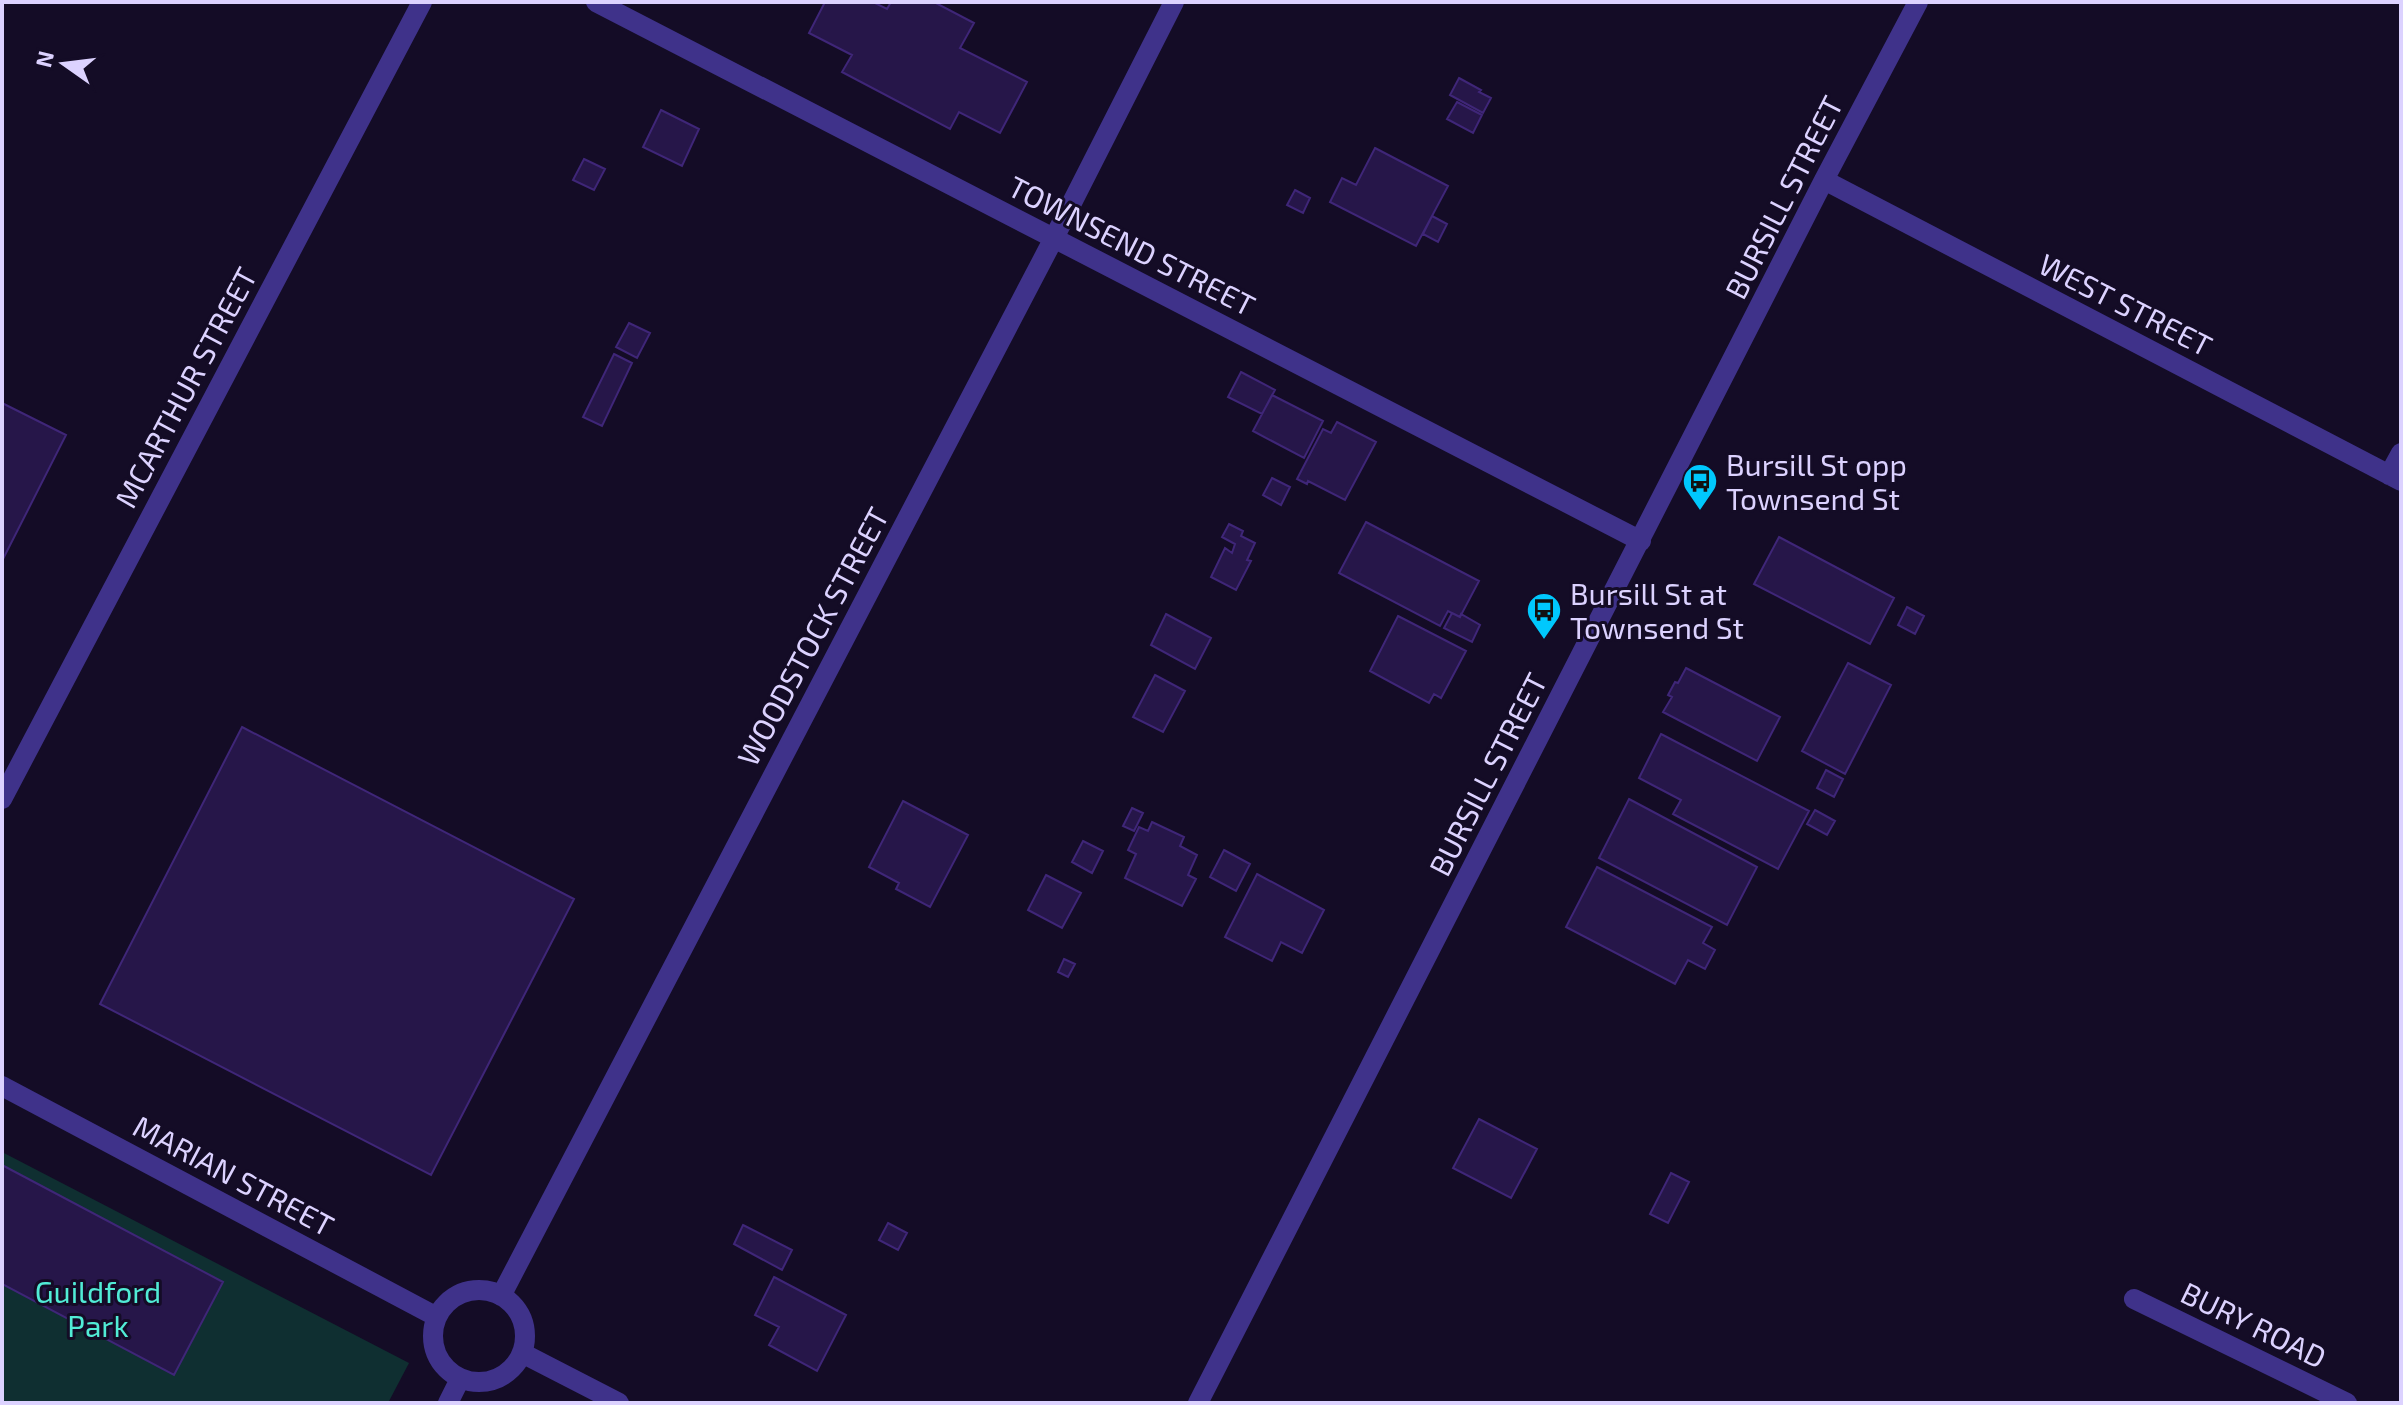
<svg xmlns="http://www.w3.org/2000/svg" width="2403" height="1405" font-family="'Exo 2',sans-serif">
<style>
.green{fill:#0f2f31}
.building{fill:#261649;stroke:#3f2678;stroke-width:2}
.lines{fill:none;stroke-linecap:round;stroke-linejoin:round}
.street{stroke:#3f328a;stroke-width:20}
.labels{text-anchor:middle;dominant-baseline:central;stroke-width:6;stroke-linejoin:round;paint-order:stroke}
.street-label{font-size:30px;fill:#dcd2ff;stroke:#140c26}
.poi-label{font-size:30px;fill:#dcd2ff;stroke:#140c26;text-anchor:start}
.park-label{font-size:30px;fill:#51ecd6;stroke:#140c26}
</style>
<rect width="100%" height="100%" fill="#140c26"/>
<path class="green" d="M 2,1152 L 409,1363 L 388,1403 L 2,1403 Z"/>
<path class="building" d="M 825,2 L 873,2 L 887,9 L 891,2 L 934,2 L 974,23 L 960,48 L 1027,82 L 1000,133 L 959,112 L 950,129 L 842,72 L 852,55 L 809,33 Z
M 1459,78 L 1481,90 L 1479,92 L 1491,98 L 1483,113 L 1450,95 Z
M 1457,102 L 1482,115 L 1473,133 L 1447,119 Z
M 661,110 L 699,129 L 682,166 L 643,147 Z
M 1375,148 L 1448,186 L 1416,246 L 1330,202 L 1342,178 L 1356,185 Z
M 584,159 L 605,169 L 594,190 L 573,180 Z
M 1295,190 L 1310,198 L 1303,213 L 1287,205 Z
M 1432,216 L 1447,224 L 1438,242 L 1423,234 Z
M 629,323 L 650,333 L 637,358 L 616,347 Z
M 614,354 L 632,363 L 602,426 L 583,417 Z
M 1241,372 L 1275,390 L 1262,414 L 1228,397 Z
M 1272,395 L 1323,421 L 1304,458 L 1253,431 Z
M 2,403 L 66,435 L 2,561 Z
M 1337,422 L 1376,442 L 1345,500 L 1308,481 L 1307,484 L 1297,479 L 1323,429 L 1331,433 Z
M 1272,478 L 1290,487 L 1281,505 L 1263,495 Z
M 1366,522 L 1479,581 L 1460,617 L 1448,611 L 1440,626 L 1339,573 Z
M 1229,524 L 1243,531 L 1241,536 L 1255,543 L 1247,560 L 1251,561 L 1236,590 L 1211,577 L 1225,548 L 1232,553 L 1235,544 L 1222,537 Z
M 1779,537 L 1894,598 L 1870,644 L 1754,584 Z
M 1907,607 L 1924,616 L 1915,634 L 1898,625 Z
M 1452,613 L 1460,617 L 1461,614 L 1480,625 L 1472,642 L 1444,628 Z
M 1166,614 L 1211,638 L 1195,669 L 1151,645 Z
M 1398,616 L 1466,651 L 1441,698 L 1434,694 L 1429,703 L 1370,671 Z
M 1848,663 L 1891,685 L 1845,774 L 1802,751 Z
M 1686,668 L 1780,717 L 1757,761 L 1663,712 L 1672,697 L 1668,695 L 1675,682 L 1678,683 Z
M 1155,675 L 1185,691 L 1163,732 L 1133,717 Z
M 242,727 L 574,899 L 431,1175 L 100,1004 Z
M 1661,734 L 1809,811 L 1778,869 L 1673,814 L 1681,800 L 1639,778 Z
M 1826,770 L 1843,779 L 1834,797 L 1817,788 Z
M 1629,799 L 1757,867 L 1727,925 L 1599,858 Z
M 903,801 L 968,835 L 930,907 L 896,889 L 899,883 L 869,867 Z
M 1132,808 L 1143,813 L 1134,831 L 1123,826 Z
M 1815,810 L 1835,821 L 1827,835 L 1807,824 Z
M 1152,822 L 1184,837 L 1180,846 L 1197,855 L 1188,875 L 1196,879 L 1182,906 L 1125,878 L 1136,854 L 1128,850 L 1139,827 L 1148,831 Z
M 1083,841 L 1103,851 L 1092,873 L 1072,862 Z
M 1224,850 L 1250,864 L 1236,891 L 1210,877 Z
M 1597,867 L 1712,927 L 1703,943 L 1715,950 L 1705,969 L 1688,960 L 1675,984 L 1566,927 Z
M 1257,874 L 1324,910 L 1302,953 L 1281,942 L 1272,961 L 1225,937 Z
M 1046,875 L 1081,893 L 1062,928 L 1028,910 Z
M 1064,959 L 1075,964 L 1068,977 L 1058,972 Z
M 1479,1119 L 1537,1149 L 1511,1198 L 1453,1168 Z
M 2,1165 L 223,1282 L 174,1375 L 2,1284 Z
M 1671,1173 L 1689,1182 L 1668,1223 L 1650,1214 Z
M 888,1223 L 907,1233 L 898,1250 L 879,1240 Z
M 743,1225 L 792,1250 L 782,1270 L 734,1244 Z
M 774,1277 L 846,1315 L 817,1371 L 769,1345 L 779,1327 L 755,1315 Z"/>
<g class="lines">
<path class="street" d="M 596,2 L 1641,541
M 1824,180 L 2401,481
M 2389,475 L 2401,453
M 2,799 L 422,2
M 2,1086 L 437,1317
M433 1336a46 46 0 1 1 92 0a46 46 0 1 1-92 0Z
M 501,1296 L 1054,238 L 1174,2
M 2134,1299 L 2347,1403
M 522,1353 L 619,1403
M 448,1403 L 460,1379
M 1198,1403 L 1824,180 L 1918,2"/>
</g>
<defs>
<g id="bus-pin" transform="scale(1.8)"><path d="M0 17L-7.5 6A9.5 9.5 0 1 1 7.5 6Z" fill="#00c8fd" stroke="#140c26"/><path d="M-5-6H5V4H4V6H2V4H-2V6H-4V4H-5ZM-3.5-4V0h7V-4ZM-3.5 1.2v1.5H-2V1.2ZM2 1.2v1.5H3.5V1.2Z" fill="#111"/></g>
</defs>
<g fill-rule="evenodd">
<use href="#bus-pin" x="1700" y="481"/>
<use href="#bus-pin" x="1544" y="610"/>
</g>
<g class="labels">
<g class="street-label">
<text transform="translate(1783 197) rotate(-63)">BURSILL STREET</text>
<text transform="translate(1132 245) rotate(27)">TOWNSEND STREET</text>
<text transform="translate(2126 304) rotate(27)">WEST STREET</text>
<text transform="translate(185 387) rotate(-62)">MCARTHUR STREET</text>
<text transform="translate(812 636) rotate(-62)">WOODSTOCK STREET</text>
<text transform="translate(1487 774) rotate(-63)">BURSILL STREET</text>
<text transform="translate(234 1175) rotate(28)">MARIAN STREET</text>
<text transform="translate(2254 1324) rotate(26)">BURY ROAD</text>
</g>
<g class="poi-label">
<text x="1726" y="464">Bursill St opp<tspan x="1726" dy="34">Townsend St</tspan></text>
<text x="1570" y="593">Bursill St at<tspan x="1570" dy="34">Townsend St</tspan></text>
</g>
<g class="park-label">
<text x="98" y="1291">Guildford<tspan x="98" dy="34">Park</tspan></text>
</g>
</g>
<rect width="2403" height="1405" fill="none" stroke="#dcd2ff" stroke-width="8"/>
<g transform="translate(64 64) rotate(284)" stroke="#140c26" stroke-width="6" paint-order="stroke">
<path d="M0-6L14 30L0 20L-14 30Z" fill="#dcd2ff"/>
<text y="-12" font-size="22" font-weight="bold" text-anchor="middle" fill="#dcd2ff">N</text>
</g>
</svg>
